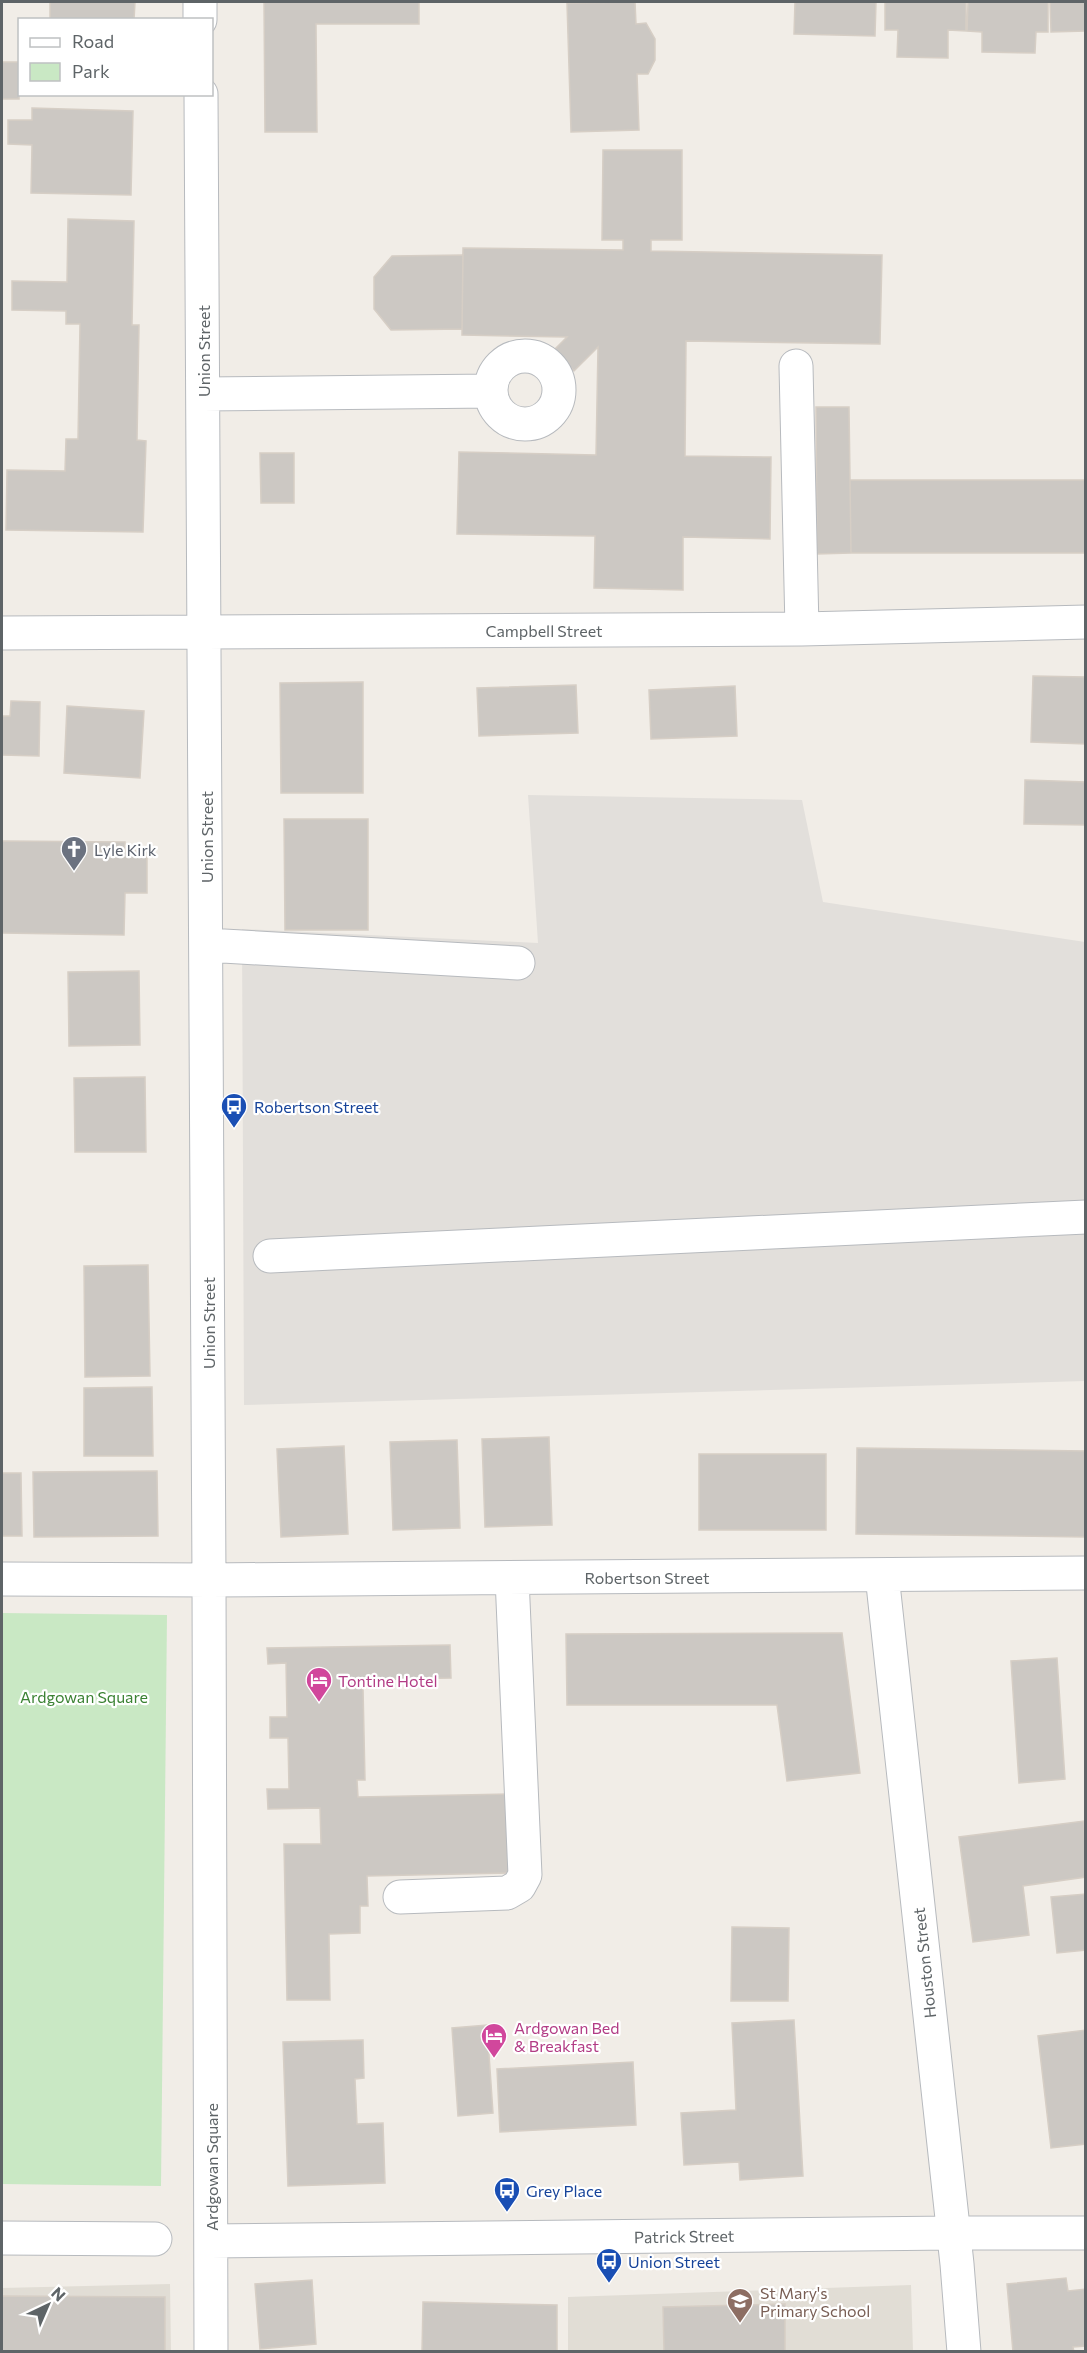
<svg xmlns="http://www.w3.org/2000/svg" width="1087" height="2353" font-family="Commissioner,sans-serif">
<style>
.industrial{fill:#e2dfdb}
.education{fill:#e1ddd5}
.green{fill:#c9e8c4}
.building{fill:#ccc8c3;stroke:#d6cec5;stroke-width:1.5}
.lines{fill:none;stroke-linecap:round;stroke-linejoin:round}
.minor-casing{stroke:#b7babe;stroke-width:35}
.minor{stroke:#fff;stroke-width:33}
.labels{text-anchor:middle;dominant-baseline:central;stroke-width:4.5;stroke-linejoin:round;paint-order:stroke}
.street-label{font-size:16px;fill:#5e6467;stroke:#fff}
.worship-label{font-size:16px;fill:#5b616d;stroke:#fff;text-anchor:start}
.transit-label{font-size:16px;fill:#164399;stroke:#fff;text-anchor:start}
.hotel-label{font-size:16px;fill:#b23c85;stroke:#fff;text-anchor:start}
.park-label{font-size:16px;fill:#3b8233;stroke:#fff}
.education-label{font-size:16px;fill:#785e54;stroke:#fff;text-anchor:start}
</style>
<rect width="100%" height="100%" fill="#f1ede7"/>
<path class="industrial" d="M 528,795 L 802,800 L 823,902 L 1085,942 L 1085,1381 L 244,1405 L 242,929 L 538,943 Z"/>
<path class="education" d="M 170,2284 L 171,2351 L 2,2351 L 2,2288 Z
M 911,2285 L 913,2351 L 568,2352 L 568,2297 Z"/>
<path class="green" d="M 2,1613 L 167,1615 L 161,2186 L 2,2184 Z"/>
<path class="building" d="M 50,2 L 135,2 L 134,20 L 50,20 Z
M 264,2 L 419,2 L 419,24 L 316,24 L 317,132 L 265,132 Z
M 635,2 L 636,24 L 646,23 L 655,39 L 655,60 L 648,74 L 637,74 L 639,130 L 571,132 L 567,3 Z
M 795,2 L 876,2 L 875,36 L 794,34 Z
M 885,2 L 966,2 L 966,31 L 948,30 L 948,58 L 897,57 L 898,30 L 885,30 Z
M 968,2 L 1048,2 L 1048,32 L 1036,32 L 1035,53 L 982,52 L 982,32 L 967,31 Z
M 1050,2 L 1086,2 L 1086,31 L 1051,32 Z
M 2,62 L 19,62 L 19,99 L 2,99 Z
M 32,108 L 133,111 L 131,195 L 31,193 L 32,145 L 8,144 L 8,120 L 32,120 Z
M 603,150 L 682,150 L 682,240 L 651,240 L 651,251 L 882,255 L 880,344 L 686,341 L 685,456 L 771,457 L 770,539 L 683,537 L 683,590 L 594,588 L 595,536 L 457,534 L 459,452 L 596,455 L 598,347 L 574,371 L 554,350 L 567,337 L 462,335 L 463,248 L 623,250 L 623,240 L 602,240 Z
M 68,219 L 134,221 L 132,325 L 139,325 L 137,440 L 146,441 L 143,532 L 6,530 L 7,470 L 65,471 L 66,439 L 78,439 L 80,324 L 66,324 L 66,311 L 12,310 L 12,281 L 67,282 Z
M 463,255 L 462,329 L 391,330 L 374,309 L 374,277 L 392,256 Z
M 816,407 L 849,407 L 851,553 L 817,554 Z
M 260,453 L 294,453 L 294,503 L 261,503 Z
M 850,480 L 1086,480 L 1086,553 L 851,553 Z
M 1033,676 L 1086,677 L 1086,744 L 1031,742 Z
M 363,682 L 363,793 L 281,793 L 280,683 Z
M 576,685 L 578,733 L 479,736 L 477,688 Z
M 735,686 L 737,736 L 651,739 L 649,690 Z
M 11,701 L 40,702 L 39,756 L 2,755 L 2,716 L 10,716 Z
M 67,706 L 144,711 L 140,778 L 64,773 Z
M 1025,780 L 1086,782 L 1086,825 L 1024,824 Z
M 284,819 L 368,819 L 368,930 L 285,930 Z
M 2,841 L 125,842 L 125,851 L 147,851 L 147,893 L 125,893 L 124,935 L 2,933 Z
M 139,971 L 140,1045 L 69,1046 L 68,972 Z
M 145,1077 L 146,1152 L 75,1152 L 74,1078 Z
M 148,1265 L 150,1376 L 85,1377 L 84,1266 Z
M 152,1387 L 153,1456 L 84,1456 L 84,1388 Z
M 549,1437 L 552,1525 L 485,1527 L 482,1439 Z
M 457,1440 L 460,1528 L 393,1530 L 390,1442 Z
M 344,1446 L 348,1534 L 281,1537 L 277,1449 Z
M 857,1448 L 1086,1451 L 1086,1537 L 856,1534 Z
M 699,1454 L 826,1454 L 826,1530 L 699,1530 Z
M 157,1471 L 158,1536 L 34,1537 L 33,1472 Z
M 2,1473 L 21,1473 L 22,1536 L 2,1536 Z
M 842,1633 L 860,1773 L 787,1781 L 777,1705 L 567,1705 L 566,1634 Z
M 450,1645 L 451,1678 L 355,1680 L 355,1688 L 363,1688 L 365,1780 L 357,1780 L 358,1797 L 512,1794 L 514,1873 L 367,1876 L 368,1906 L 360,1906 L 360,1933 L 329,1934 L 330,2000 L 287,2000 L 284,1844 L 321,1844 L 320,1808 L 268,1809 L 267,1789 L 289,1789 L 288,1738 L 270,1738 L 270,1717 L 287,1717 L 286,1663 L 268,1664 L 267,1648 Z
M 1057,1658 L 1065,1779 L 1019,1783 L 1011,1661 Z
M 1084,1821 L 1086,1877 L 1023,1886 L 1029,1935 L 973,1942 L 959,1837 Z
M 1086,1894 L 1086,1950 L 1057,1953 L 1051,1897 Z
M 732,1927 L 789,1928 L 788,2001 L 731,2001 Z
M 794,2020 L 803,2176 L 740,2180 L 739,2162 L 684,2165 L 681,2113 L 736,2110 L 732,2023 Z
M 487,2025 L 493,2113 L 458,2116 L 452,2028 Z
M 1086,2030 L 1086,2144 L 1051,2148 L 1038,2036 Z
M 363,2040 L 364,2078 L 355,2079 L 357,2124 L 383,2123 L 385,2183 L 288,2186 L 283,2042 Z
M 633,2062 L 636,2125 L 500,2132 L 497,2069 Z
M 1066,2278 L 1068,2291 L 1086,2289 L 1086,2346 L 1073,2347 L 1074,2352 L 1013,2352 L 1007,2284 Z
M 312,2280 L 316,2344 L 260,2349 L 255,2284 Z
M 2,2296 L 165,2297 L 165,2352 L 2,2352 Z
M 423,2302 L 557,2305 L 557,2352 L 422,2352 Z
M 785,2304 L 785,2352 L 664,2352 L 663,2307 Z"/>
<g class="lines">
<g class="minor-casing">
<path id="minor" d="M 200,2 L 200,20
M 201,94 L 209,1580 L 1086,1573
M491 390a34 34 0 1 1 68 0a34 34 0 1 1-68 0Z
M 796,366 L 802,629
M 203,394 L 491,391
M 2,633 L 802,629 L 1086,622
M 206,945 L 518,963
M 270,1256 L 1086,1217
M 882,1575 L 957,2264 L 964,2352
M 2,1579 L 209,1580 L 211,2352
M 400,1897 L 507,1893 L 519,1886 L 525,1875 L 512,1578
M 2,2238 L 155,2239
M 211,2241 L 952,2233 L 1086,2233"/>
</g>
<use href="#minor" class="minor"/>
</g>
<defs>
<g id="church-pin" transform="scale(1.35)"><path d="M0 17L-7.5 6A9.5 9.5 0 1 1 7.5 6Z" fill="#6b7280" stroke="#fff"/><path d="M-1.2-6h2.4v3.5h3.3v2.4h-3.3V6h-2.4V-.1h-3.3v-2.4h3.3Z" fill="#fff"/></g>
<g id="bus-pin" transform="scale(1.35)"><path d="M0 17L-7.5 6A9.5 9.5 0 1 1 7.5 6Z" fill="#1a4fb4" stroke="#fff"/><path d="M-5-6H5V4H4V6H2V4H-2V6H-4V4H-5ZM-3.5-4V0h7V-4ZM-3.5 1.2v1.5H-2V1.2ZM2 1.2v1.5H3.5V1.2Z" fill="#fff"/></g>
<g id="hotel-pin" transform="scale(1.35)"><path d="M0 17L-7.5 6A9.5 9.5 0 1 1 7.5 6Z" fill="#d1479c" stroke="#fff"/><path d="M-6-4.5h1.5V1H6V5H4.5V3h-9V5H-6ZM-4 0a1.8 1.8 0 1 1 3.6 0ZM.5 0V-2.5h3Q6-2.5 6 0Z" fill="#fff"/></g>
<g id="school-pin" transform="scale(1.35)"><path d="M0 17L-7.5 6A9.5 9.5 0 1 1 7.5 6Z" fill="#8d6e63" stroke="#fff"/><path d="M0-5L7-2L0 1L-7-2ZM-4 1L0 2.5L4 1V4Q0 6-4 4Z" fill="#fff"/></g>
</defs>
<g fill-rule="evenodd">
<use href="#church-pin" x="74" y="849"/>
<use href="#bus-pin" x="234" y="1106"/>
<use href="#hotel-pin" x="319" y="1680"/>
<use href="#hotel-pin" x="494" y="2036"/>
<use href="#bus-pin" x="507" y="2190"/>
<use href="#bus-pin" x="609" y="2261"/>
<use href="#school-pin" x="740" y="2301"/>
</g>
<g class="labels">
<g class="street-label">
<text transform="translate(203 351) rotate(-90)">Union Street</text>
<text x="544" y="630">Campbell Street</text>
<text transform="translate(206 837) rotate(-90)">Union Street</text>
<text transform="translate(208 1323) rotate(-90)">Union Street</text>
<text x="647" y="1577">Robertson Street</text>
<text transform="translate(924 1963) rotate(-96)">Houston Street</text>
<text transform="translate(211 2167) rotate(-90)">Ardgowan Square</text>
<text transform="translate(684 2236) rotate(-1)">Patrick Street</text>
</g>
<g class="worship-label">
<text x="94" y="849">Lyle Kirk</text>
</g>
<g class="transit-label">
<text x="254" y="1106">Robertson Street</text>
<text x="526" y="2190">Grey Place</text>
<text x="628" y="2261">Union Street</text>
</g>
<g class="hotel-label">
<text x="338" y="1680">Tontine Hotel</text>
<text x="514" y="2027">Ardgowan Bed<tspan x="514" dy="18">&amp; Breakfast</tspan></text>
</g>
<g class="park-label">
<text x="84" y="1696">Ardgowan Square</text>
</g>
<g class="education-label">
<text x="760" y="2292">St Mary's<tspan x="760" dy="18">Primary School</tspan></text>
</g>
</g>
<rect width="1087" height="2353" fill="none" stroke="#5e6467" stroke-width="6"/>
<rect x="18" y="18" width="195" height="78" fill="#ffffff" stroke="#bfc1c2" stroke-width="1.5"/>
<rect x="30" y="38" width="30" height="9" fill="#ffffff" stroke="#bfc1c2" stroke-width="1.5"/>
<text x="72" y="48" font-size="18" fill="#5e6467">Road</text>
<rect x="30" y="63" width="30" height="18" fill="#c9e8c4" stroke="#bfc1c2" stroke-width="1.5"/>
<text x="72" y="78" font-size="18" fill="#5e6467">Park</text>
<g transform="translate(48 2305) rotate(44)" stroke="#ffffff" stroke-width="4.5" paint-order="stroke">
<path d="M0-4.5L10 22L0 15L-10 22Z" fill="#5e6467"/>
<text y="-9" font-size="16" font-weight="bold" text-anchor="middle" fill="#5e6467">N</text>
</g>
</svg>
